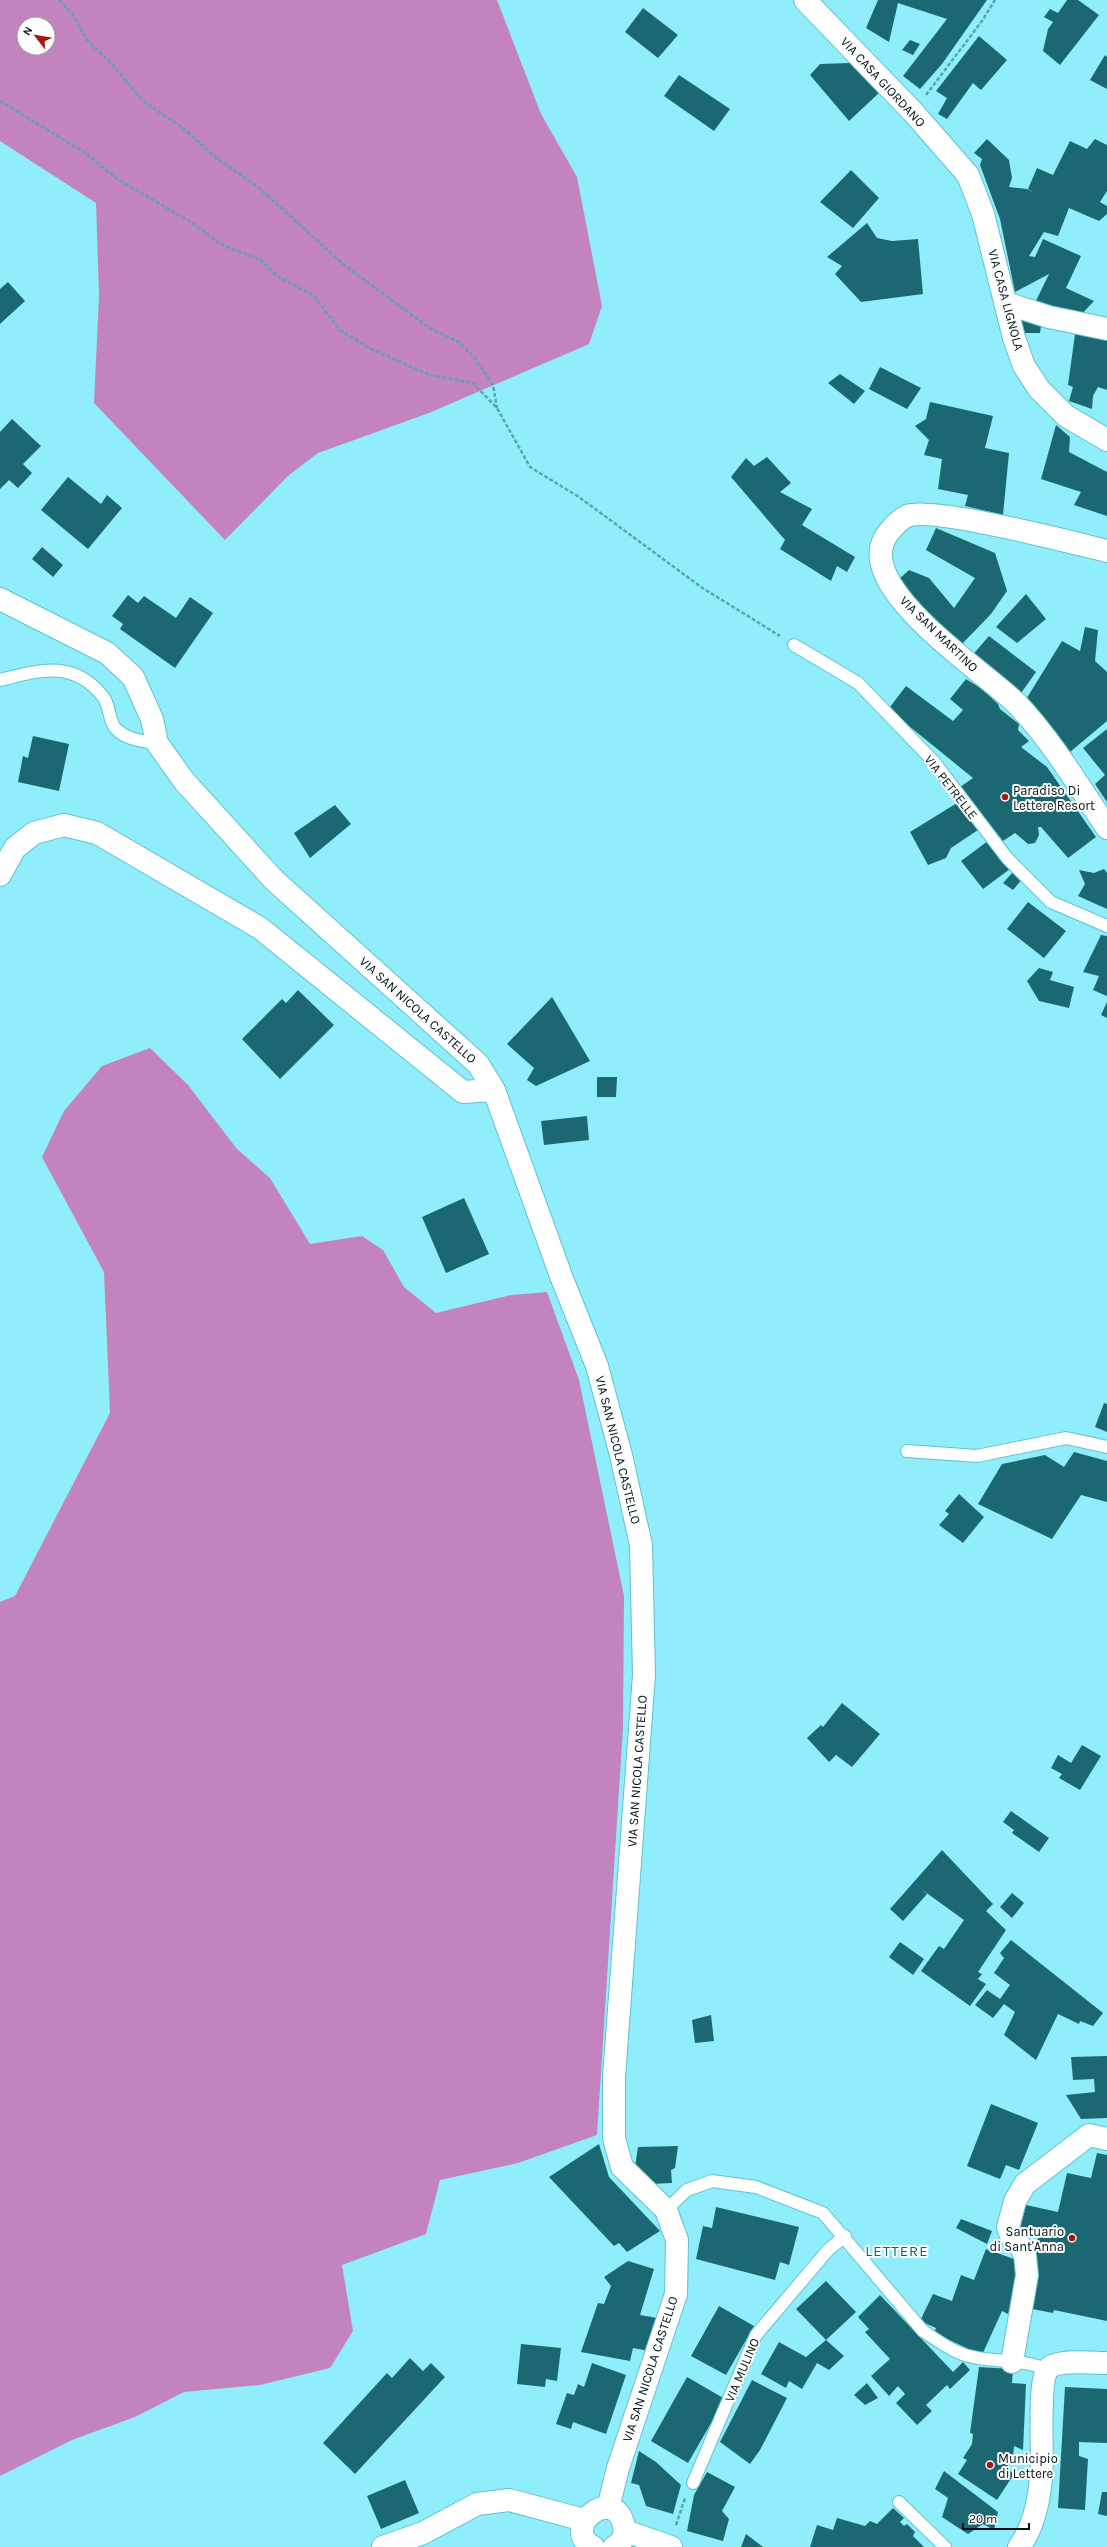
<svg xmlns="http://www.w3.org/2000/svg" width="1107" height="2547" font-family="Karla,sans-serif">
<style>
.forest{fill:#c283be;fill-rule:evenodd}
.building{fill:#1b6873}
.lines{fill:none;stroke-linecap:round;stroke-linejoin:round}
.service-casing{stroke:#62c0ce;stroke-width:14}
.minor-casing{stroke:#62c0ce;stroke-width:24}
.tertiary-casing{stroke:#62c0ce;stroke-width:24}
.path{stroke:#5fa3ad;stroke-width:2.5;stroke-dasharray:4 2;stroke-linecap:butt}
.service{stroke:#fff;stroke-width:12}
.minor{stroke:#fff;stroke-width:22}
.tertiary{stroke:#fff;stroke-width:22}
.poi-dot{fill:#a91612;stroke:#fdfdfd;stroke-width:1.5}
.labels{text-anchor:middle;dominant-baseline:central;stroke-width:4;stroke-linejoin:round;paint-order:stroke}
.street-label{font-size:13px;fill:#011215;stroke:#fdfdfd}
.poi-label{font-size:13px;fill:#011215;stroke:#fdfdfd;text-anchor:start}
.quarter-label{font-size:15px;letter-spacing:1px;fill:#13636d;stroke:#fdfdfd}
</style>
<rect width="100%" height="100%" fill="#90eefc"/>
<path class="forest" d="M 0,0 L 497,0 L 541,114 L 577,177 L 602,306 L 589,344 L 429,413 L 318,453 L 289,475 L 225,540 L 94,403 L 99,296 L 96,203 L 0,141 ZM 24,24 L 48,24 L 48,48 L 24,48 Z
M 150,1048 L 188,1085 L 237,1149 L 270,1178 L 310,1244 L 362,1236 L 383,1250 L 404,1287 L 436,1313 L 511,1295 L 547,1292 L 579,1380 L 624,1596 L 623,1728 L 597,2135 L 518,2163 L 440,2180 L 426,2234 L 342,2265 L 353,2331 L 330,2368 L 260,2385 L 184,2392 L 135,2417 L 72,2440 L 0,2476 L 0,1602 L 15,1596 L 110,1413 L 104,1272 L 42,1157 L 64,1111 L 102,1066 Z"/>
<path class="building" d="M 878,0 L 987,0 L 942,64 L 920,89 L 903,76 L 947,19 L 898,3 L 889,42 L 866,28 Z
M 1067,0 L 1078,0 L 1099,15 L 1060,65 L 1043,51 L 1048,29 L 1053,22 L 1044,17 L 1050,9 L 1058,13 Z
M 643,8 L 678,35 L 658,58 L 625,32 Z
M 979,36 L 1007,60 L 981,90 L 973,83 L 947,119 L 938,114 L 947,98 L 936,91 Z
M 910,40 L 920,44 L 913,55 L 902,50 Z
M 1105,55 L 1107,57 L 1107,89 L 1090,80 Z
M 850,63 L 879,93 L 849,121 L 810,75 L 820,64 Z
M 679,75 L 730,109 L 714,131 L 664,96 Z
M 987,139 L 1009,160 L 1012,178 L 1009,187 L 1027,189 L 1035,193 L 1028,189 L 1037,168 L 1053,175 L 1070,141 L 1087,149 L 1095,139 L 1107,145 L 1107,191 L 1100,202 L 1107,206 L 1107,214 L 1099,221 L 1069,208 L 1058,236 L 1044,232 L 1029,256 L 1035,257 L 1043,239 L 1081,256 L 1066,288 L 1094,301 L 1078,318 L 1032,309 L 1049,274 L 1015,292 L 1000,219 L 980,165 L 982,159 L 974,153 Z
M 851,170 L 879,198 L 853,228 L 820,202 Z
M 867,223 L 877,238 L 892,241 L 918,239 L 923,294 L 861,302 L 835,274 L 842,266 L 827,257 Z
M 8,282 L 25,301 L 0,324 L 0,289 Z
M 1018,314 L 1042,319 L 1040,333 L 1024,333 Z
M 1076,327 L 1107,337 L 1107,390 L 1098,387 L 1093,396 L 1092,409 L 1069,401 L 1073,387 L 1068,385 Z
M 880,367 L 921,388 L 907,409 L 869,389 Z
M 840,374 L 865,391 L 854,404 L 828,383 Z
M 930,402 L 993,416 L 985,448 L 1009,453 L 1003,515 L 965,506 L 968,495 L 938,489 L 942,459 L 924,455 L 929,440 L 915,426 L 926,419 Z
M 12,419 L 41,446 L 23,464 L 32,473 L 18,488 L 9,480 L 0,489 L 0,432 Z
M 1056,425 L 1070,437 L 1069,452 L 1107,472 L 1107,516 L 1074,505 L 1081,492 L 1041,479 Z
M 767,457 L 791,483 L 780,492 L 812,509 L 802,525 L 855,557 L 847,572 L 837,566 L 831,581 L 780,549 L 785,540 L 731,477 L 746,458 L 754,466 Z
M 68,477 L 101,504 L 107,495 L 122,508 L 88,549 L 41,510 Z
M 936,528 L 995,553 L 1007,591 L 991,614 L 961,645 L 937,627 L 897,581 L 909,570 L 929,578 L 954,608 L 975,578 L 926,550 Z
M 42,547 L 63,565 L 53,577 L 32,559 Z
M 1026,594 L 1046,619 L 1017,643 L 996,627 Z
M 128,595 L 138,603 L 144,596 L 176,618 L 190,597 L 213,613 L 175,668 L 120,629 L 123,624 L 112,616 Z
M 1085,627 L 1098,630 L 1095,661 L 1107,672 L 1107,721 L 1070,752 L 1025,701 L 1062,641 L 1080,651 Z
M 989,636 L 1036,672 L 1019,696 L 970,658 Z
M 966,679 L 982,689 L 998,704 L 1000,709 L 1019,724 L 1018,730 L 1029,741 L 1021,747 L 1047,767 L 1096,837 L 1068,858 L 1041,827 L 1038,827 L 1039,835 L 1035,843 L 1028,844 L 1015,833 L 1003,841 L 960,787 L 973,778 L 909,726 L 890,707 L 906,686 L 953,721 L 963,710 L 950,699 Z
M 1107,729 L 1107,802 L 1095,784 L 1105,775 L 1083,748 Z
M 33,736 L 69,744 L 59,791 L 18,782 L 23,756 L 28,758 Z
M 957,803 L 978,830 L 951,848 L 946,858 L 928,865 L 910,832 Z
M 335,805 L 351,824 L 310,858 L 294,833 Z
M 988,841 L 1010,869 L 983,889 L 961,861 Z
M 1104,869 L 1107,873 L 1107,909 L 1078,896 L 1085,884 L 1079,870 L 1094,873 Z
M 1014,871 L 1023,878 L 1013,890 L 1003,883 Z
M 1028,902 L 1066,931 L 1044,958 L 1007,929 Z
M 1101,935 L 1107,936 L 1107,996 L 1093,990 L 1099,976 L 1083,972 Z
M 1039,968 L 1053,972 L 1050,980 L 1074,987 L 1069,1008 L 1039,1001 L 1027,981 Z
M 298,990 L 334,1025 L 280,1079 L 242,1039 L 282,999 L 286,1003 Z
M 552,997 L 590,1061 L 536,1086 L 527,1080 L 534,1068 L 507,1044 Z
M 1107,1002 L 1107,1018 L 1101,1015 Z
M 597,1077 L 617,1077 L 616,1097 L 597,1097 Z
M 587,1116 L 589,1140 L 544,1145 L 541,1121 Z
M 464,1198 L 489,1254 L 446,1273 L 422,1217 Z
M 1104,1403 L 1107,1404 L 1107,1432 L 1095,1427 Z
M 1074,1452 L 1107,1461 L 1107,1502 L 1081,1495 L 1052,1539 L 978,1504 L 1002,1464 L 1045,1455 L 1064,1467 Z
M 959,1494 L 984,1517 L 963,1543 L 939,1525 L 949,1514 L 945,1511 Z
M 842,1703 L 880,1734 L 852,1767 L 836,1755 L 829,1762 L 807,1738 L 821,1725 L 823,1727 Z
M 1082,1745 L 1101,1756 L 1080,1790 L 1059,1778 L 1062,1774 L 1051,1768 L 1058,1755 L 1071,1763 Z
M 1011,1811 L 1049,1838 L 1039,1852 L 1012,1833 L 1014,1830 L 1003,1822 Z
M 942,1850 L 993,1904 L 986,1911 L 1006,1930 L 978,1972 L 982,1974 L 978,1979 L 986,1984 L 970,2006 L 921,1971 L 939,1946 L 944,1949 L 964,1920 L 921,1889 L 927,1894 L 903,1921 L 890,1909 Z
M 1012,1893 L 1024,1903 L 1012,1918 L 1000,1907 Z
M 1011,1940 L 1103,2013 L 1093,2026 L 1080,2021 L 1079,2024 L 1058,2014 L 1036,2060 L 1004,2035 L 1015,2012 L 1004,2004 L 993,2018 L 975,2005 L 987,1990 L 1000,1999 L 1010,1985 L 994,1973 L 1004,1958 L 1000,1953 Z
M 900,1942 L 924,1959 L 913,1975 L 889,1957 Z
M 711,2015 L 714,2041 L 695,2043 L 692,2020 Z
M 1107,2056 L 1107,2118 L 1081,2119 L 1066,2095 L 1095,2092 L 1094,2079 L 1073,2080 L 1071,2057 Z
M 991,2104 L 1038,2123 L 1019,2170 L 1006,2165 L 1000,2179 L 967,2166 Z
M 599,2144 L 609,2177 L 660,2231 L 627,2252 L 619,2243 L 614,2246 L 549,2177 Z
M 678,2146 L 675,2168 L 671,2170 L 672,2183 L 650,2184 L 635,2167 L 638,2147 Z
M 1097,2153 L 1107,2155 L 1107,2321 L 1054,2310 L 1053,2313 L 1027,2308 L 1029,2280 L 1038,2238 L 1019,2234 L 1026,2205 L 1058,2212 L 1067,2173 L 1091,2178 Z
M 716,2207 L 799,2227 L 789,2265 L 780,2262 L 775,2280 L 696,2259 L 703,2226 L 712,2228 Z
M 961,2219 L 992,2231 L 987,2244 L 956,2228 Z
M 986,2249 L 1014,2259 L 1025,2277 L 1008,2314 L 1002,2311 L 982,2355 L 934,2333 L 936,2328 L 920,2321 L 933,2294 L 952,2301 L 961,2275 L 974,2280 Z
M 628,2261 L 654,2269 L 640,2315 L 657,2318 L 649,2351 L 633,2348 L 630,2361 L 581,2352 L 598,2303 L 604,2304 L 611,2286 L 604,2277 Z
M 826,2281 L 856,2312 L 826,2340 L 796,2309 Z
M 880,2295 L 953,2372 L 963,2362 L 970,2370 L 950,2389 L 947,2385 L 926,2405 L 932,2411 L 917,2425 L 896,2403 L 905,2394 L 898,2386 L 889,2396 L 871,2376 L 890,2359 L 865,2332 L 869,2329 L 858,2317 Z
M 719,2306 L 754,2326 L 726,2375 L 691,2356 Z
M 826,2340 L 844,2356 L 829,2370 L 817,2363 L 802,2389 L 789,2381 L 786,2388 L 761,2374 L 779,2342 L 806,2357 Z
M 521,2344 L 561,2348 L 557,2381 L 546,2379 L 545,2387 L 517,2384 Z
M 410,2358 L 423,2371 L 431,2363 L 445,2377 L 355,2474 L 323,2443 L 387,2373 L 392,2378 Z
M 592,2363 L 626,2375 L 606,2434 L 573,2422 L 571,2429 L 556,2424 L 567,2393 L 574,2395 L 578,2384 L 584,2387 Z
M 979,2367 L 1013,2369 L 1012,2383 L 1026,2384 L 1023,2450 L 1014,2446 L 1013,2458 L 1006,2468 L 1014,2474 L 997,2500 L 958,2474 L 967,2460 L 963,2458 L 972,2444 L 973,2434 L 970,2433 Z
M 687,2377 L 725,2399 L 688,2463 L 651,2441 Z
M 752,2380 L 787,2398 L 760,2450 L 750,2464 L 720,2442 Z
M 867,2383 L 878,2398 L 865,2405 L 854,2395 Z
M 1065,2387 L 1107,2389 L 1107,2443 L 1079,2442 L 1079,2456 L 1088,2459 L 1085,2510 L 1058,2508 Z
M 639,2451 L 656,2462 L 681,2485 L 673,2514 L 646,2506 L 639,2485 L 631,2483 Z
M 944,2471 L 998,2512 L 994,2530 L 983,2524 L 968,2534 L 942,2517 L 948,2498 L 935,2489 Z
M 707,2472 L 735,2487 L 722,2511 L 729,2519 L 723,2541 L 687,2531 L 694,2495 Z
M 405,2480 L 419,2513 L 381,2529 L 367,2496 Z
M 1102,2492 L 1107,2492 L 1107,2516 L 1098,2514 Z
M 893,2508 L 904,2518 L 900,2522 L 904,2526 L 907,2524 L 915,2532 L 913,2536 L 924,2547 L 810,2547 L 817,2525 L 833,2530 L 837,2518 L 865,2526 L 870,2521 L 877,2524 Z
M 746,2534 L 763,2547 L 741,2547 Z"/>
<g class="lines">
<g class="service-casing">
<path id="service" d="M 794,645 L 858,683 L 935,763 L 1007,858 L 1051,902 L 1107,926
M 0,680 C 39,670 75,659 104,698 C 110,707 109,722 116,729 C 127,740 143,741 157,743
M 907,1451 L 977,1456 L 1066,1438 L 1107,1447
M 666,2210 L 687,2190 L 712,2181 L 756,2187 L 823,2213 L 923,2331 C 937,2340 952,2352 969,2356 C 994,2363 1023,2358 1047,2370
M 693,2483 L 756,2335 L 828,2250 L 845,2236
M 899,2502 L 945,2547"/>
</g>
<g class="minor-casing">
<path id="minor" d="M 805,0 L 913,112 L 968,175 L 983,214 L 1014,338 L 1024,366 L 1039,389 L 1066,416 L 1107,440
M 1006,303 L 1049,317 L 1107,329
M 0,599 L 107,653 L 133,677 L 152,719 L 157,743 L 184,781 L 274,880 L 478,1064 L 494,1090 L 561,1276 L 597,1366 L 621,1455 L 641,1545 L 644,1675 L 614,2077 L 614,2138 L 622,2167 L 666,2210 L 677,2240 L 676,2294 L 618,2468 L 608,2508
M 0,875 L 15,848 L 34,833 L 64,825 L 97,833 L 260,928 L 463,1092 L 494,1090
M 1012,2362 L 1027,2275 L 1025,2255 L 1021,2247 L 1011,2236 L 1008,2227 L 1015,2201 L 1025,2184 L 1089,2135 L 1107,2139"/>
</g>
<g class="tertiary-casing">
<path id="tertiary" d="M 1107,551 C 1074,543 932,506 907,516 C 900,519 894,526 889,532 C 845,584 989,674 1019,706 C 1053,743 1079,786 1107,828
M 625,2531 L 671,2547
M 383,2547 L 423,2533 L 477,2504 L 509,2500 L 584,2520
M 593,2547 C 558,2528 616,2482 624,2527 C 626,2535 622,2543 614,2547
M 1019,2547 C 1033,2528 1039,2501 1041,2478 C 1044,2458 1037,2382 1048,2369 C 1057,2359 1093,2363 1107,2363"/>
</g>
<path class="path" d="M 59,0 L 73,15 L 87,40 L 112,64 L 143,101 L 183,128 L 216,158 L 258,187 L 344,265 L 431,329 L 459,342 L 476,360 L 493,385 L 497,408
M 926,95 L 982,21 L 995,0
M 0,101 L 87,154 L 117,179 L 191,222 L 222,245 L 261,260 L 277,276 L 313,295 L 340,330 L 373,350 L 430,375 L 473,383 L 497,408 L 530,467 L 579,497 L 701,587 L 780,636
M 676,2525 L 685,2498"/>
<use href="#service" class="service"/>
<use href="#minor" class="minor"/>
<use href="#tertiary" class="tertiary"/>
</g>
<g class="poi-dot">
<circle cx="1005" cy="797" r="4"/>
<circle cx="1072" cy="2238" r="4"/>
<circle cx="990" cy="2465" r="4"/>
</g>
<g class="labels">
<g class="street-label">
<text transform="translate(883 82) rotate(47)">VIA CASA GIORDANO</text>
<text transform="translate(1006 300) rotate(75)">VIA CASA LIGNOLA</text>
<text transform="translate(939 634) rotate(44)">VIA SAN MARTINO</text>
<text transform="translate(951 787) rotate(52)">VIA PETRELLE</text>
<text transform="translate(418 1010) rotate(42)">VIA SAN NICOLA CASTELLO</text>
<text transform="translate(618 1450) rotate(76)">VIA SAN NICOLA CASTELLO</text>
<text transform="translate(637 1771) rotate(-86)">VIA SAN NICOLA CASTELLO</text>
<text transform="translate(650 2369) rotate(-72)">VIA SAN NICOLA CASTELLO</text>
<text transform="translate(742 2370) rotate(-67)">VIA MULINO</text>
</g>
<g class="poi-label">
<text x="1013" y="790">Paradiso Di<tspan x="1013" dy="15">Lettere Resort</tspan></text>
<text x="1064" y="2231" text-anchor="end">Santuario<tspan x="1064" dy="15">di Sant'Anna</tspan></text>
<text x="998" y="2458">Municipio<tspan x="998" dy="15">di Lettere</tspan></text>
</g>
<g class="quarter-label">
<text x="897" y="2251">LETTERE</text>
</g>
</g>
<g transform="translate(36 36) rotate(301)"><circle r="19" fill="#fdfdfd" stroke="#989fa0"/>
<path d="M0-3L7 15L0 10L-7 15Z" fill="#a91612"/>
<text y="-6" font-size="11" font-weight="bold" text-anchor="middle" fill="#011215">N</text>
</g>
<path d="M963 2523v6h66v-6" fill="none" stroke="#011215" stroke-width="2"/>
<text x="969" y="2523" font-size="12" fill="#011215" stroke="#fdfdfd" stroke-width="3" paint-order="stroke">20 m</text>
</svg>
